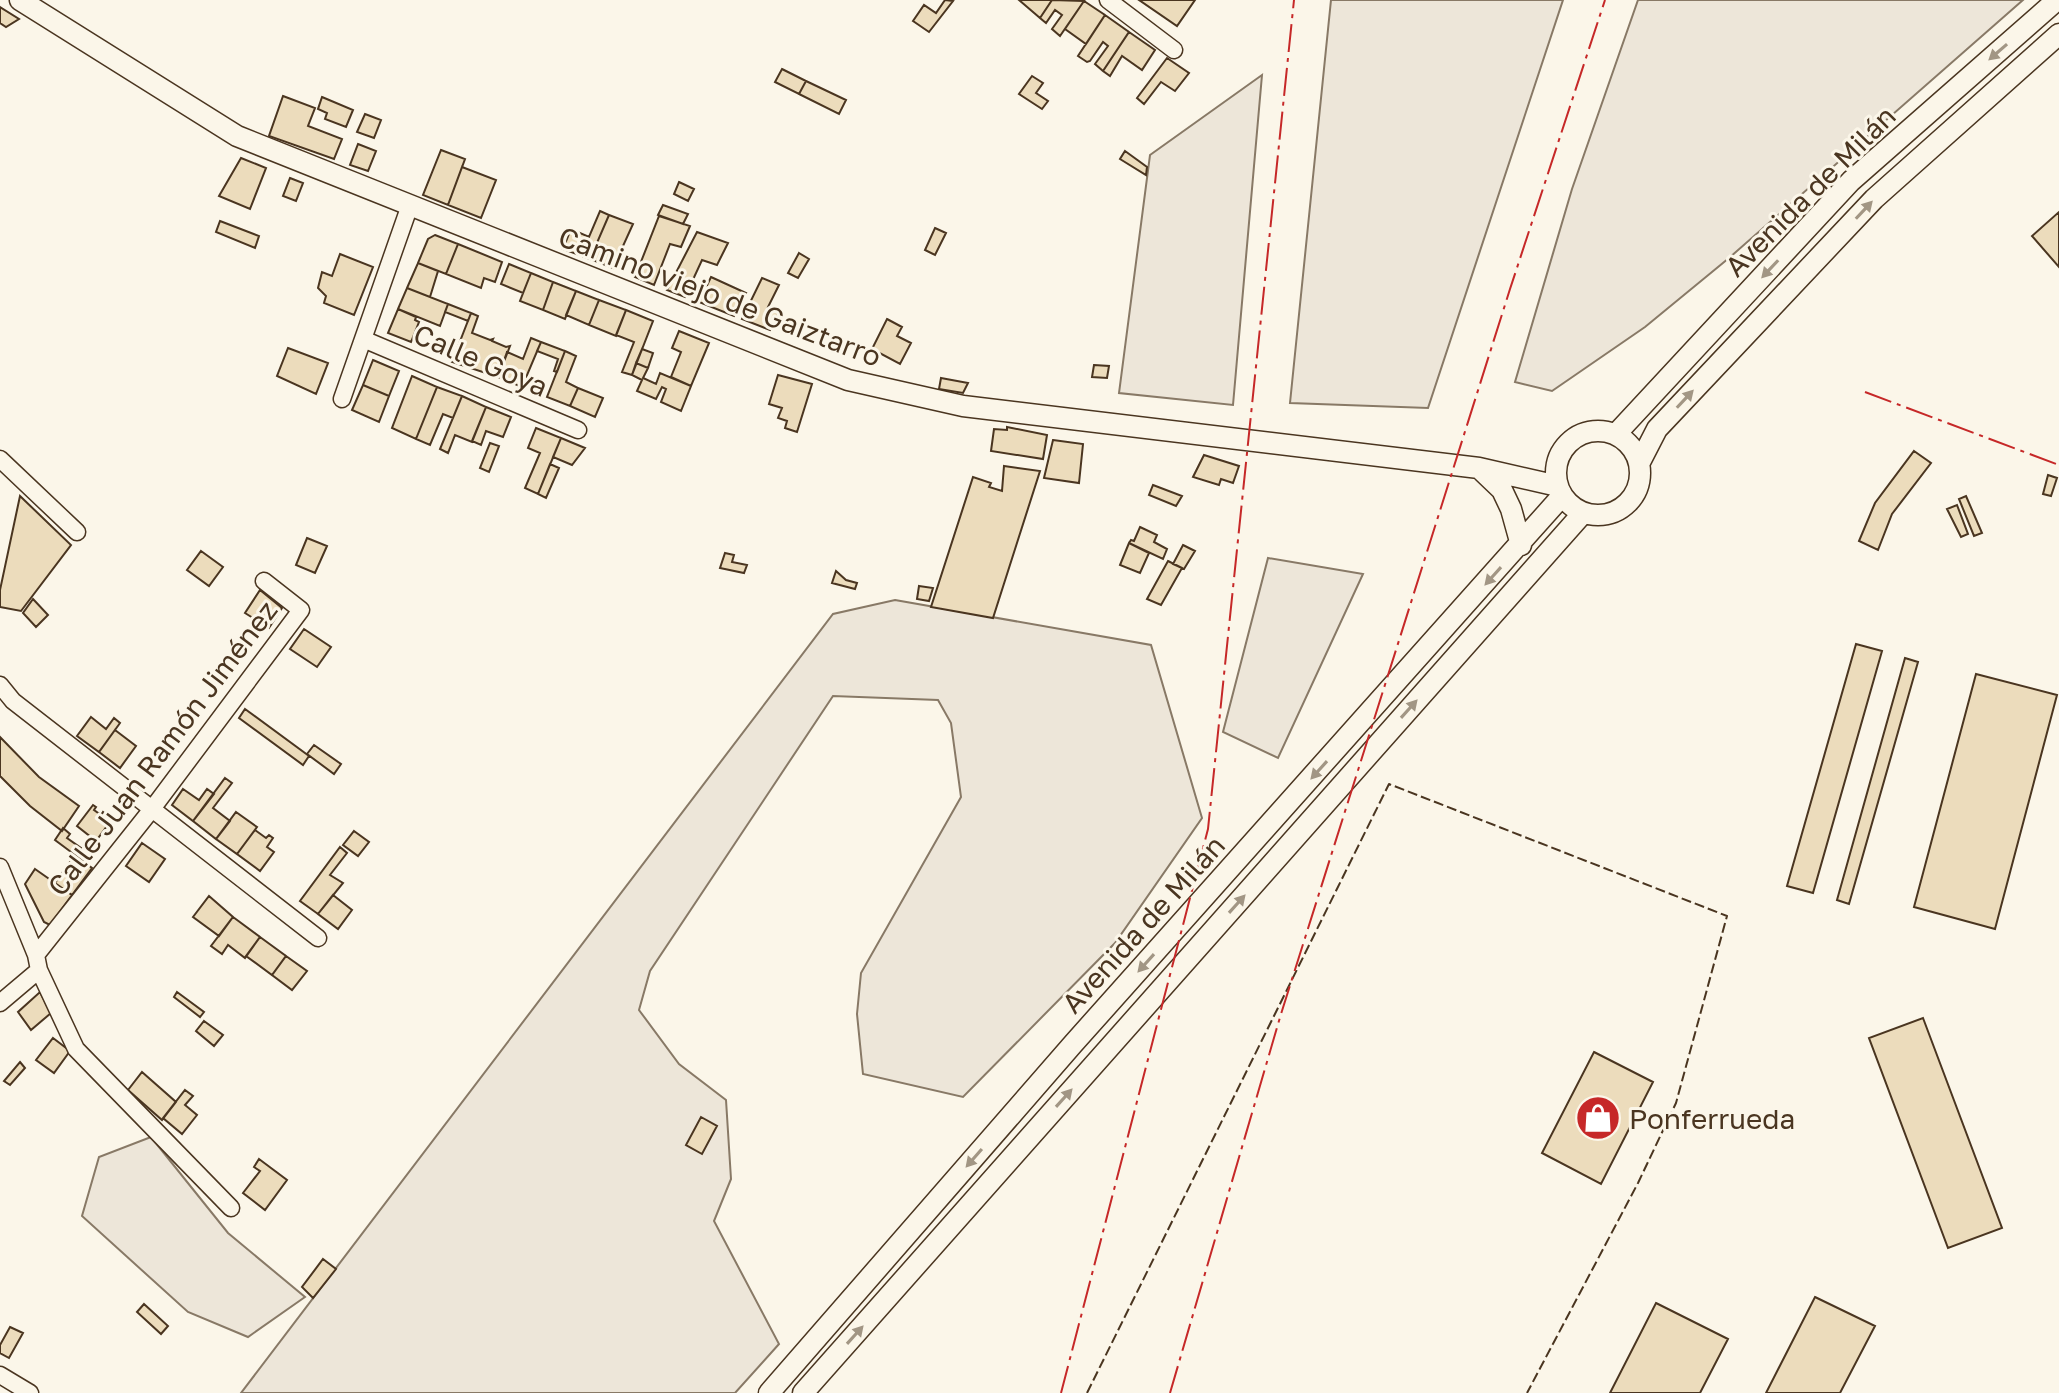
<svg xmlns="http://www.w3.org/2000/svg" width="2059" height="1393" font-family="'Golos Text',sans-serif">
<style>
.green{fill:#ede6d9;stroke:#887966;stroke-width:2}
.building{fill:#ecdcbc;stroke:#4a3520;stroke-width:2}
.lines{fill:none;stroke-linecap:round;stroke-linejoin:round}
.minor-casing{stroke:#4a3520;stroke-width:19}
.tertiary-casing{stroke:#4a3520;stroke-width:23}
.minor{stroke:#fbf6e9;stroke-width:16}
.tertiary{stroke:#fbf6e9;stroke-width:20}
.fence{stroke:#4a3520;stroke-width:2;stroke-dasharray:10 4;stroke-linecap:butt}
.power{stroke:#c62828;stroke-width:2;stroke-dasharray:28 6 4 6;stroke-linecap:butt}
.oneway{fill:#a29684}
.labels{text-anchor:middle;dominant-baseline:central;stroke-width:6;stroke-linejoin:round;paint-order:stroke}
.street-label{font-size:28px;fill:#4a3520;stroke:#fbf6e9}
.poi-label{font-size:28px;fill:#4a3520;stroke:#fbf6e9;text-anchor:start}
</style>
<rect width="100%" height="100%" fill="#fbf6e9"/>
<path class="green" d="M 1331,0 L 1563,0 L 1428,408 L 1290,403 Z
M 1638,0 L 2023,0 L 1729,258 L 1645,327 L 1552,391 L 1515,382 L 1572,189 Z
M 1262,75 L 1233,405 L 1119,393 L 1150,155 Z
M 1268,558 L 1363,574 L 1278,758 L 1223,732 Z
M 895,600 L 1151,645 L 1202,818 L 1115,943 L 963,1097 L 863,1074 L 857,1014 L 861,973 L 961,797 L 951,723 L 938,700 L 833,696 L 650,971 L 639,1010 L 679,1064 L 726,1100 L 731,1179 L 714,1221 L 779,1344 L 735,1393 L 241,1393 L 833,614 Z
M 151,1137 L 228,1233 L 305,1297 L 248,1337 L 188,1312 L 82,1216 L 99,1157 Z"/>
<path class="building" d="M 945,0 L 953,1 L 929,32 L 913,21 L 924,5 L 936,13 Z
M 1019,0 L 1052,0 L 1040,18 Z
M 1052,0 L 1084,1 L 1060,36 L 1052,29 L 1062,15 L 1055,10 L 1046,23 L 1040,18 Z
M 1139,0 L 1195,0 L 1177,26 Z
M 1084,1 L 1105,15 L 1086,44 L 1065,29 Z
M 0,7 L 19,19 L 6,27 L 0,23 Z
M 1105,15 L 1129,32 L 1103,71 L 1095,64 L 1108,46 L 1103,42 L 1090,61 L 1087,62 L 1078,56 Z
M 1129,32 L 1155,50 L 1142,70 L 1122,56 L 1110,76 L 1103,71 Z
M 1167,58 L 1189,73 L 1175,91 L 1161,82 L 1144,104 L 1137,98 Z
M 782,69 L 806,81 L 799,94 L 775,82 Z
M 1032,76 L 1043,83 L 1036,93 L 1048,101 L 1042,109 L 1019,94 Z
M 806,81 L 846,100 L 839,114 L 799,94 Z
M 283,96 L 315,108 L 308,126 L 342,139 L 334,159 L 269,136 Z
M 322,97 L 353,110 L 346,127 L 325,119 L 327,113 L 318,109 Z
M 365,114 L 381,120 L 374,138 L 357,132 Z
M 358,144 L 376,151 L 368,171 L 350,165 Z
M 441,150 L 465,159 L 448,205 L 423,195 Z
M 1125,151 L 1147,167 L 1146,175 L 1120,159 Z
M 241,158 L 266,168 L 250,209 L 219,196 Z
M 462,167 L 496,180 L 481,218 L 448,205 Z
M 290,178 L 303,183 L 296,201 L 283,196 Z
M 679,182 L 694,189 L 688,201 L 674,194 Z
M 663,205 L 688,214 L 683,224 L 658,215 Z
M 600,211 L 609,215 L 590,259 L 563,249 L 571,229 L 589,237 Z
M 2059,212 L 2059,267 L 2032,236 Z
M 609,215 L 633,224 L 613,268 L 590,259 Z
M 659,216 L 690,226 L 681,247 L 670,244 L 654,285 L 635,277 Z
M 220,221 L 259,236 L 255,248 L 216,232 Z
M 935,228 L 946,233 L 935,255 L 925,250 Z
M 697,232 L 728,243 L 717,265 L 702,260 L 685,297 L 667,290 Z
M 435,235 L 458,244 L 446,274 L 418,263 L 428,239 Z
M 458,244 L 502,262 L 495,282 L 484,278 L 481,288 L 446,274 Z
M 799,253 L 809,259 L 798,278 L 788,273 Z
M 340,254 L 373,267 L 354,315 L 324,303 L 326,296 L 318,288 L 322,272 L 332,276 Z
M 418,263 L 438,271 L 430,297 L 407,288 Z
M 509,264 L 531,273 L 523,293 L 501,284 Z
M 531,273 L 553,282 L 543,310 L 520,301 Z
M 711,277 L 746,293 L 734,316 L 699,302 Z
M 762,278 L 779,285 L 768,307 L 779,313 L 770,330 L 742,319 Z
M 553,282 L 576,291 L 565,319 L 543,310 Z
M 407,288 L 448,304 L 440,326 L 398,309 Z
M 576,291 L 599,300 L 589,325 L 566,315 Z
M 599,300 L 626,310 L 616,336 L 589,325 Z
M 448,304 L 471,313 L 468,321 L 445,312 Z
M 398,309 L 416,317 L 415,320 L 419,322 L 411,342 L 388,333 Z
M 626,310 L 653,321 L 632,375 L 622,372 L 634,342 L 616,335 Z
M 471,313 L 478,316 L 472,333 L 490,340 L 493,339 L 492,341 L 506,347 L 510,346 L 498,377 L 452,362 Z
M 887,319 L 902,327 L 897,336 L 911,343 L 900,364 L 872,349 Z
M 679,331 L 709,343 L 691,386 L 671,377 L 681,352 L 672,348 Z
M 531,338 L 541,342 L 522,387 L 498,377 L 507,352 L 523,359 Z
M 541,342 L 565,351 L 557,372 L 554,371 L 558,359 L 537,351 Z
M 288,348 L 328,363 L 316,394 L 277,376 Z
M 642,349 L 653,353 L 648,368 L 636,363 Z
M 565,351 L 576,356 L 566,382 L 578,388 L 570,406 L 547,397 Z
M 373,360 L 399,371 L 389,396 L 363,385 Z
M 636,363 L 648,368 L 643,378 L 656,384 L 660,373 L 691,386 L 681,411 L 661,402 L 666,389 L 662,387 L 656,399 L 637,391 L 642,380 L 632,375 Z
M 1094,365 L 1109,366 L 1107,378 L 1092,377 Z
M 778,375 L 812,384 L 797,432 L 785,428 L 787,421 L 778,418 L 782,408 L 769,404 Z
M 412,376 L 437,387 L 416,439 L 392,428 Z
M 941,378 L 968,383 L 963,393 L 939,389 Z
M 363,385 L 389,396 L 379,422 L 352,410 Z
M 437,387 L 462,396 L 453,418 L 443,414 L 430,445 L 416,439 Z
M 578,388 L 603,398 L 595,417 L 570,406 Z
M 462,396 L 486,407 L 472,442 L 455,435 L 448,453 L 440,449 Z
M 486,407 L 511,417 L 503,437 L 486,431 L 481,445 L 472,441 Z
M 1007,427 L 1047,435 L 1043,459 L 991,451 L 994,429 L 1007,430 Z
M 536,428 L 561,438 L 538,494 L 525,488 L 540,453 L 528,448 Z
M 561,438 L 585,448 L 572,465 L 553,457 Z
M 1053,440 L 1083,444 L 1079,483 L 1044,478 Z
M 490,443 L 499,446 L 489,472 L 480,468 Z
M 1914,451 L 1931,463 L 1892,514 L 1878,550 L 1859,541 L 1875,503 Z
M 1204,455 L 1239,466 L 1233,483 L 1221,479 L 1219,485 L 1193,477 Z
M 550,464 L 559,468 L 546,498 L 538,494 Z
M 1004,466 L 1040,471 L 993,618 L 931,607 L 973,477 L 991,483 L 989,487 L 1002,491 Z
M 2048,475 L 2057,478 L 2051,496 L 2043,494 Z
M 1153,485 L 1182,496 L 1176,506 L 1149,495 Z
M 20,496 L 71,545 L 21,611 L 0,607 L 0,590 Z
M 1966,496 L 1982,533 L 1974,536 L 1959,499 Z
M 1957,505 L 1968,534 L 1961,537 L 1947,509 Z
M 1140,527 L 1157,535 L 1154,542 L 1167,549 L 1163,559 L 1129,543 L 1131,540 L 1134,541 Z
M 307,538 L 327,546 L 315,573 L 296,565 Z
M 1129,543 L 1149,553 L 1140,573 L 1120,565 Z
M 1183,545 L 1195,551 L 1184,569 L 1173,564 Z
M 201,551 L 223,567 L 209,586 L 187,570 Z
M 725,553 L 734,555 L 732,562 L 747,565 L 744,573 L 720,568 Z
M 1168,561 L 1182,568 L 1161,605 L 1147,599 Z
M 836,571 L 846,580 L 857,583 L 855,589 L 832,583 Z
M 919,586 L 933,588 L 929,601 L 917,599 Z
M 260,590 L 282,608 L 269,628 L 245,613 Z
M 33,599 L 48,615 L 36,627 L 23,613 Z
M 304,629 L 331,647 L 317,667 L 290,649 Z
M 1856,644 L 1882,651 L 1813,893 L 1787,886 Z
M 1905,658 L 1918,662 L 1849,904 L 1837,900 Z
M 1976,674 L 2057,695 L 1995,929 L 1914,907 Z
M 245,709 L 309,756 L 303,765 L 239,718 Z
M 91,717 L 106,729 L 114,718 L 120,723 L 99,752 L 77,736 Z
M 115,730 L 136,746 L 120,768 L 99,752 Z
M 0,737 L 39,777 L 79,806 L 62,831 L 30,806 L 0,776 Z
M 314,745 L 341,764 L 334,774 L 307,754 Z
M 225,778 L 232,783 L 213,808 L 230,821 L 216,839 L 193,821 Z
M 183,789 L 199,800 L 207,789 L 214,794 L 193,821 L 172,805 Z
M 93,805 L 96,807 L 94,810 L 101,815 L 103,812 L 112,819 L 96,841 L 77,826 Z
M 236,812 L 257,827 L 237,854 L 216,839 Z
M 63,828 L 70,834 L 67,838 L 81,848 L 75,855 L 55,840 Z
M 255,830 L 266,838 L 269,835 L 273,838 L 267,847 L 274,852 L 260,871 L 237,854 Z
M 354,831 L 369,842 L 358,856 L 343,845 Z
M 142,843 L 165,859 L 149,882 L 126,866 Z
M 340,847 L 347,853 L 330,875 L 343,883 L 318,914 L 300,901 Z
M 75,855 L 92,868 L 72,895 L 55,883 Z
M 35,869 L 72,895 L 50,925 L 44,922 L 25,884 Z
M 333,895 L 352,910 L 338,929 L 318,914 Z
M 209,896 L 233,917 L 219,936 L 193,917 Z
M 233,917 L 260,937 L 245,958 L 228,945 L 222,954 L 211,946 Z
M 260,937 L 286,956 L 272,975 L 246,956 Z
M 286,956 L 307,971 L 292,990 L 272,975 Z
M 40,992 L 51,1013 L 31,1030 L 18,1012 Z
M 177,992 L 204,1012 L 200,1017 L 174,997 Z
M 1923,1018 L 2002,1228 L 1948,1248 L 1869,1038 Z
M 204,1021 L 223,1035 L 214,1046 L 196,1031 Z
M 53,1038 L 70,1051 L 54,1073 L 36,1060 Z
M 1594,1052 L 1653,1082 L 1601,1184 L 1542,1153 Z
M 20,1062 L 25,1068 L 10,1085 L 4,1081 Z
M 142,1072 L 176,1102 L 162,1120 L 128,1090 Z
M 185,1090 L 193,1096 L 185,1105 L 197,1115 L 182,1134 L 163,1118 Z
M 701,1117 L 717,1126 L 702,1154 L 686,1145 Z
M 259,1159 L 287,1180 L 265,1210 L 243,1193 L 260,1171 L 254,1167 Z
M 323,1259 L 336,1269 L 313,1298 L 302,1287 Z
M 1815,1297 L 1875,1326 L 1840,1393 L 1766,1393 Z
M 1656,1303 L 1728,1339 L 1700,1393 L 1610,1393 Z
M 144,1304 L 168,1326 L 161,1334 L 137,1312 Z
M 10,1327 L 23,1333 L 9,1358 L 0,1353 L 0,1345 Z"/>
<g class="lines">
<g class="minor-casing">
<path id="minor" d="M 1108,0 L 1174,50
M 363,339 L 578,430
M 342,399 L 410,205
M 0,459 L 77,532
M 0,685 L 13,701 L 318,938
M 0,867 L 36,955 L 39,970 L 76,1049 L 231,1208
M 36,955 L 152,809 L 301,610 L 264,581
M 0,1003 L 39,970
M 0,1375 L 30,1393"/>
</g>
<g class="tertiary-casing">
<path id="tertiary" d="M 20,0 L 237,136 L 848,380 L 963,406 L 1479,468 L 1558,486
M1556 473a42 42 0 1 1 84 0a42 42 0 1 1-84 0Z
M 1616,434 L 1851,181 L 2057,0
M 1640,462 L 1657,429 L 1874,199 L 2059,34
M 1479,468 L 1502,490 L 1511,509 L 1521,545
M 769,1393 L 1073,1044 L 1562,496
M 803,1393 L 1583,513"/>
</g>
<use href="#minor" class="minor"/>
<use href="#tertiary" class="tertiary"/>
<path class="fence" d="M 1087,1393 L 1389,784 L 1727,916 L 1676,1103 L 1638,1183 L 1527,1393"/>
<path class="power" d="M 1865,392 L 2059,465
M 1061,1393 L 1208,829 L 1294,0
M 1170,1393 L 1281,1014 L 1510,289 L 1605,0"/>
</g>
<defs><path id="oneway-solid" d="M-6-.8H1V-3.2L6.5 0L1 3.2V.8H-6Z" transform="scale(2)"/></defs>
<g class="oneway">
<use href="#oneway-solid" transform="translate(1998 52) rotate(139)"/>
<use href="#oneway-solid" transform="translate(1864 210) rotate(-47)"/>
<use href="#oneway-solid" transform="translate(1770 269) rotate(133)"/>
<use href="#oneway-solid" transform="translate(1685 399) rotate(-47)"/>
<use href="#oneway-solid" transform="translate(1493 576) rotate(132)"/>
<use href="#oneway-solid" transform="translate(1409 709) rotate(-48)"/>
<use href="#oneway-solid" transform="translate(1319 770) rotate(132)"/>
<use href="#oneway-solid" transform="translate(1237 904) rotate(-48)"/>
<use href="#oneway-solid" transform="translate(1146 963) rotate(132)"/>
<use href="#oneway-solid" transform="translate(1064 1098) rotate(-48)"/>
<use href="#oneway-solid" transform="translate(974 1158) rotate(131)"/>
<use href="#oneway-solid" transform="translate(855 1335) rotate(-48)"/>
</g>
<defs>
<g id="shop-disc" transform="scale(2.3)"><circle r="9.5" fill="#c62828" stroke="#fbf6e9"/><path d="M-5-2.5h2.3a2.7 3.5 0 0 1 5.4 0H5L5.5 6h-11ZM-1.5-2.5h3a1.5 2.3 0 0 0-3 0Z" fill="#fff"/></g>
</defs>
<g fill-rule="evenodd">
<use href="#shop-disc" x="1598" y="1118"/>
</g>
<g class="labels">
<g class="street-label">
<text transform="translate(1810 191) rotate(-45)">Avenida de Milán</text>
<text transform="translate(720 296) rotate(21)">Camino viejo de Gaiztarro</text>
<text transform="translate(481 360) rotate(23)">Calle Goya</text>
<text transform="translate(162 748) rotate(-53)">Calle Juan Ramón Jiménez</text>
<text transform="translate(1143 924) rotate(-48)">Avenida de Milán</text>
</g>
<g class="poi-label">
<text x="1629" y="1118">Ponferrueda</text>
</g>
</g>
</svg>
